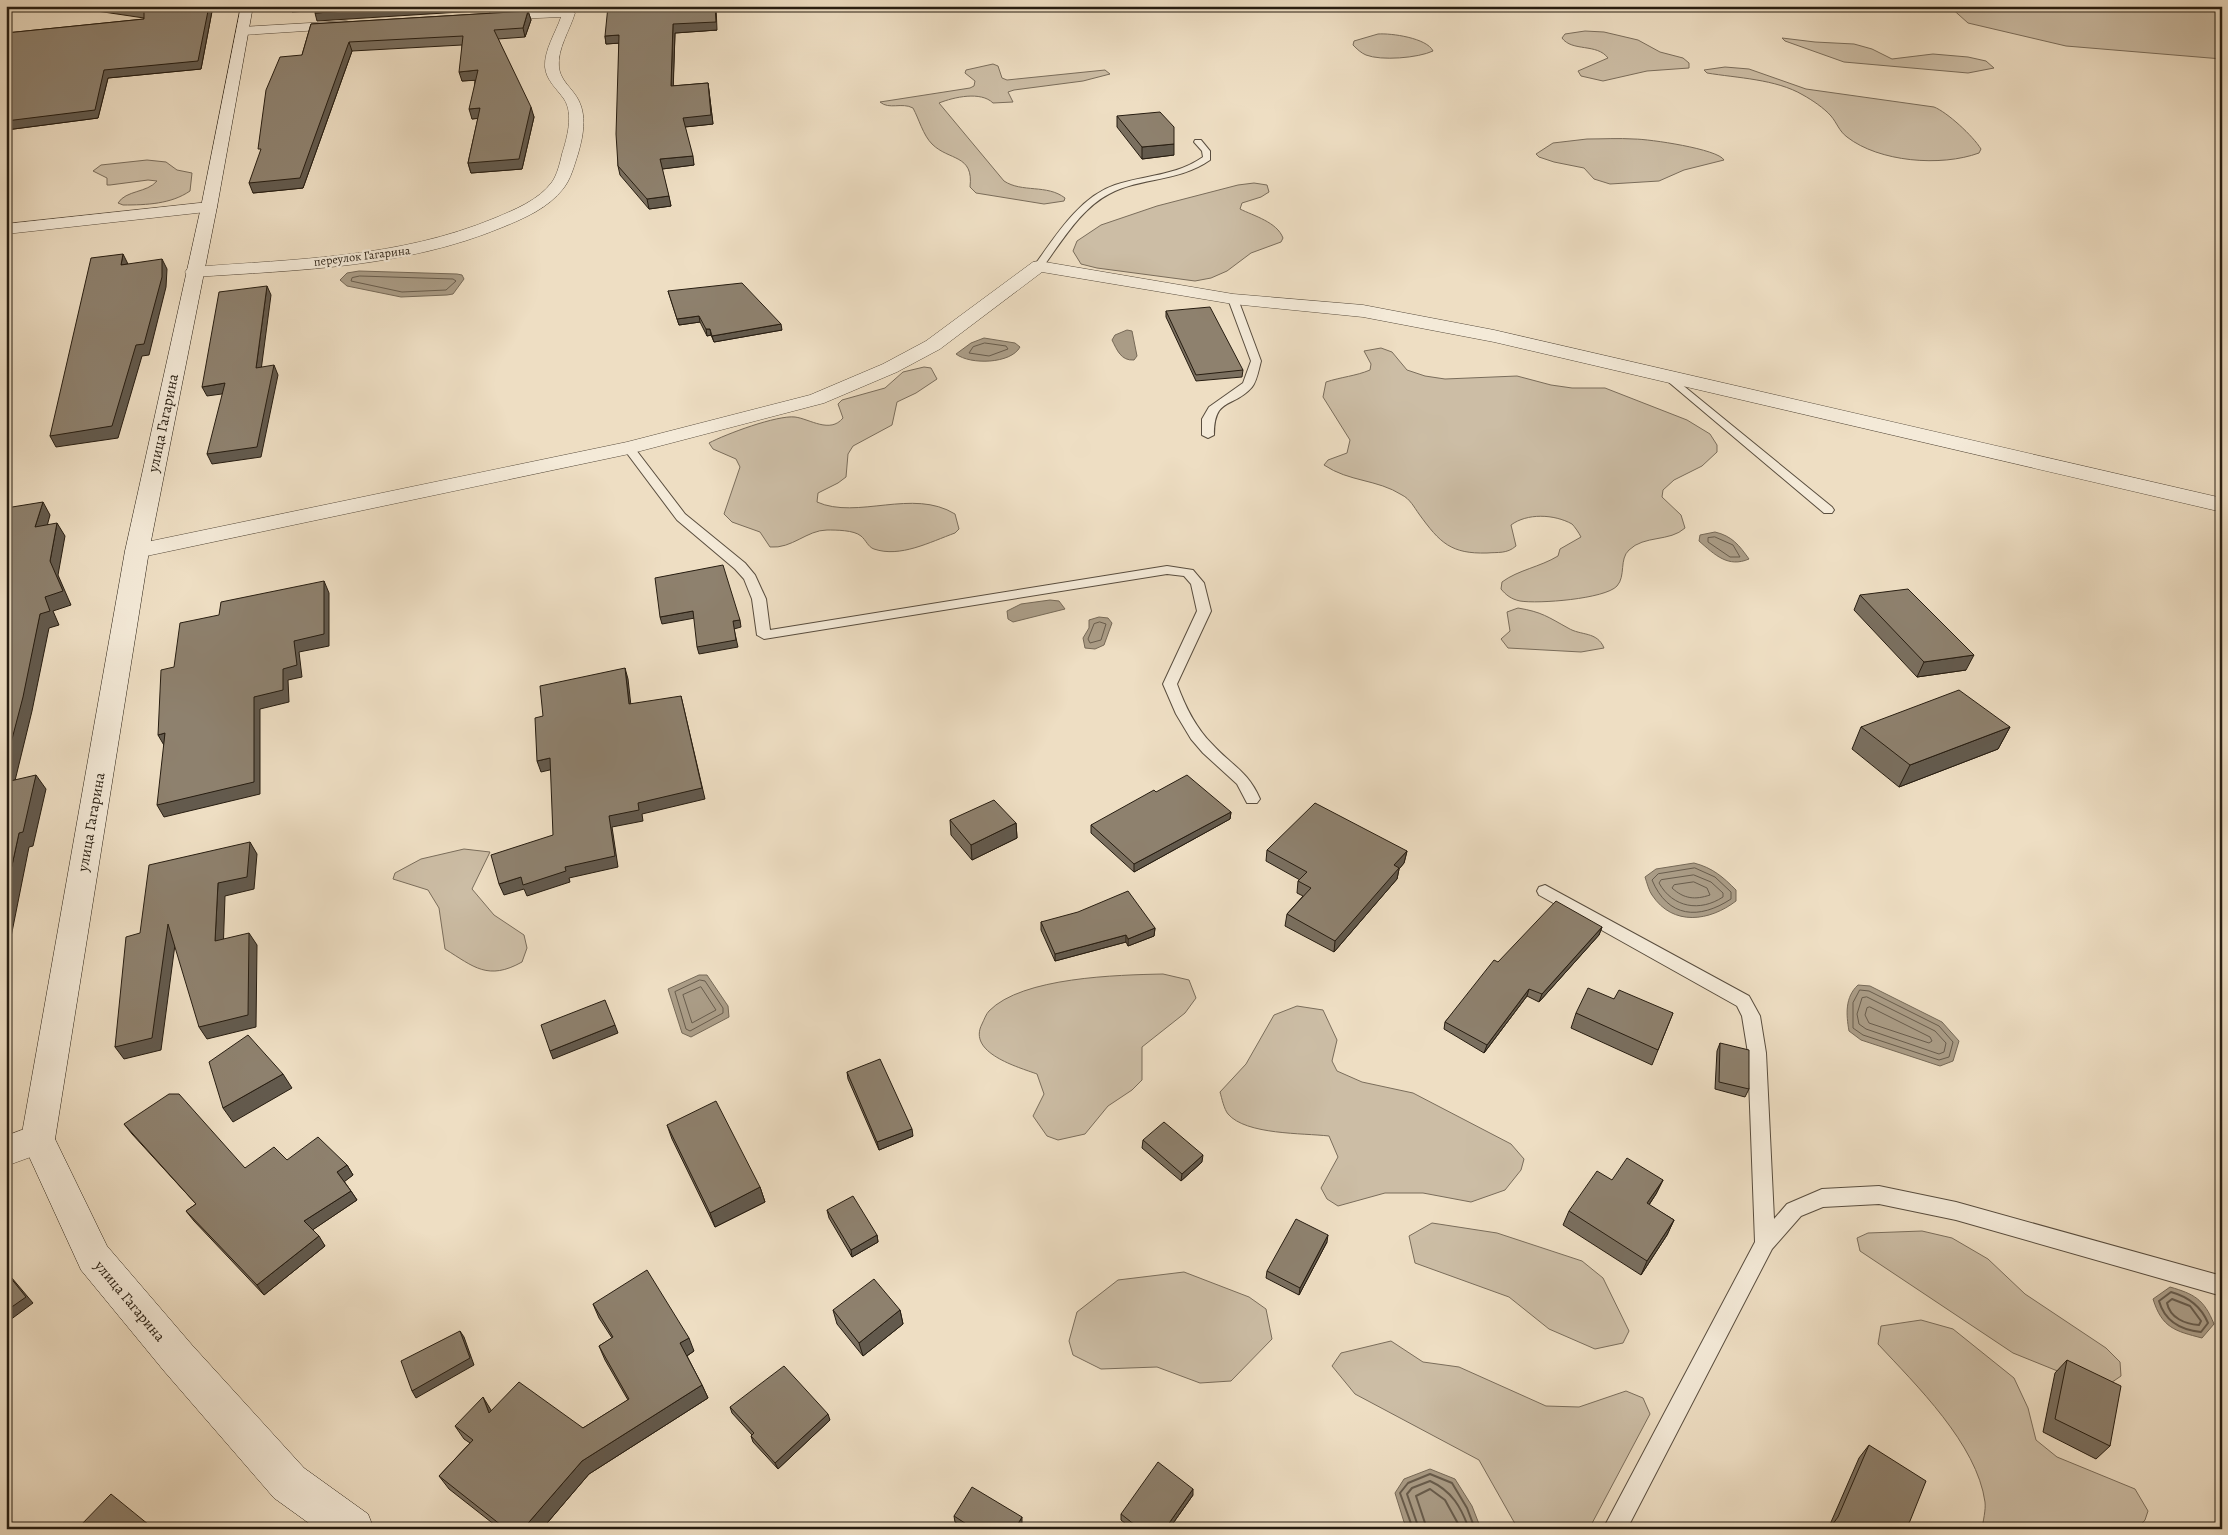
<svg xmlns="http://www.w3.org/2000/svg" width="2228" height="1535" font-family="Alegreya,serif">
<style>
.green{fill:#ccbda5;stroke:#7a6d5b}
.water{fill:#aa9c86;stroke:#766957}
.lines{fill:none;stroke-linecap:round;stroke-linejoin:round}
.shore-far1{stroke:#685c4c;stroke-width:1}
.shore{stroke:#685c4c;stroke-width:2}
.lane-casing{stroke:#594d3e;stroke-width:2}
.street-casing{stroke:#594d3e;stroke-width:1}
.secondary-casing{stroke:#271d11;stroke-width:1}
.lane{fill:#f4ead8;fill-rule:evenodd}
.street{fill:#f4ead8;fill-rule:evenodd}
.secondary{fill:#f4ead8;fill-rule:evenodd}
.wall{fill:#7a6f5f;stroke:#271d11}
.shaded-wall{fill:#635a4d;stroke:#271d11}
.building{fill:#8e816e;stroke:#271d11}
.labels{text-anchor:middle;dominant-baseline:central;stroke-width:4.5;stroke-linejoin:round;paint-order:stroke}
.far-street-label{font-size:12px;fill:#271d11;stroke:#f4ead8}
.street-label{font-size:15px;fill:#271d11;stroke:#f4ead8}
</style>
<rect width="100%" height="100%" fill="#eedec3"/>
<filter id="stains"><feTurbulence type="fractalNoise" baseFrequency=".004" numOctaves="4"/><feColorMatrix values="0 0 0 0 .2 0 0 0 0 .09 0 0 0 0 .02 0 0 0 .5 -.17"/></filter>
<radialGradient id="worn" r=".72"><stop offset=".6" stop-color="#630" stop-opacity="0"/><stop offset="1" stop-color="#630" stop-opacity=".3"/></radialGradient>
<path class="green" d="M 1949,6 L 2222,6 L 2222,59 L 2066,46 L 1968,23 Z
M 1585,31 L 1604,32 L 1638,40 L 1660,52 L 1683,58 L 1689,63 L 1689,68 L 1647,71 L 1603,81 L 1581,76 L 1578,71 L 1608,58 C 1597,43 1572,52 1562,38 L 1565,34 Z
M 1378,34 C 1391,33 1427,38 1433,51 C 1418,58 1381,61 1366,55 C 1361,53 1357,49 1353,45 L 1354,41 Z
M 1782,38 L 1815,42 L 1854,44 L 1872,49 L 1892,59 L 1933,54 L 1968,57 L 1986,61 L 1994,68 L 1968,73 L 1844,62 L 1785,41 Z
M 993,64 L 998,66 L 1002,78 L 1007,80 L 1105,70 L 1110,74 L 1083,81 L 1014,90 L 1008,92 L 1013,102 L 993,103 C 981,91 954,97 939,103 L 1004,181 C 1022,193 1047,184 1065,198 L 1064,201 L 1044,204 L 976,193 L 970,187 C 974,154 949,161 932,144 C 923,135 919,119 913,108 C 902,102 889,110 880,102 L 970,88 L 974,86 L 975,81 L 965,73 L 966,70 Z
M 1725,67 L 1749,69 L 1806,89 L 1934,107 C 1947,112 1973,136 1981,149 L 1979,153 C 1941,167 1879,162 1847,137 C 1839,131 1837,123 1831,116 C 1824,108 1812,100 1803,95 C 1776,79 1737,78 1707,73 L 1704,70 Z
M 1587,139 C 1603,139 1619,138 1634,139 C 1649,139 1718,149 1724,160 L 1684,170 L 1659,181 L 1610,184 L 1594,179 L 1584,168 L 1554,162 L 1539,157 L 1536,154 L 1553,143 Z
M 147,160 L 166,162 L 177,170 L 192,173 L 190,191 C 171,204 147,205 123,205 L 118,203 C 126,190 147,193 157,181 L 148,180 L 110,185 L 107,185 L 107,178 L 93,171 L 101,165 Z
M 1254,183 L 1267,185 L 1269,192 L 1261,197 L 1242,203 L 1240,209 C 1254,216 1277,222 1283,238 L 1281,242 L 1251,253 L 1227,271 L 1211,278 L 1195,281 L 1097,268 L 1081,264 L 1073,251 L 1077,241 L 1101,225 L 1157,206 L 1238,185 Z
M 1381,348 L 1392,352 L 1407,370 L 1425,376 L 1445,379 L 1517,376 L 1551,385 L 1572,388 L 1605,388 L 1687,420 L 1710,434 L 1717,445 L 1717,452 L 1702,466 L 1674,480 L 1663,490 L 1662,497 L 1681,515 L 1685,528 C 1670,542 1644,535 1629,550 C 1619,559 1626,576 1617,586 C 1605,599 1538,604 1520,601 C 1511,599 1506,595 1501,589 L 1502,582 C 1518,570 1540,567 1558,556 L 1560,549 L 1581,537 C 1579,533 1575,527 1572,524 C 1554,514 1527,513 1511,525 L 1516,546 C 1507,554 1498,552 1487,553 C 1451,554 1440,543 1419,514 C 1414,507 1410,499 1402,495 C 1377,479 1349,482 1324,465 L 1328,460 L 1347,453 L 1350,440 L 1323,397 L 1326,382 C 1341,377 1356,376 1370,370 L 1371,364 L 1364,351 Z
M 924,367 L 931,368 L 937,379 L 916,393 L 897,402 L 892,425 L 853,446 L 848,454 L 846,477 L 838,483 L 818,493 L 817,502 C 857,520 913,488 955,514 L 959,529 L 955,533 C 930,542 900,558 874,549 C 868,547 866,540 861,536 C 854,530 836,530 827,530 C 807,530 792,549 770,547 L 760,532 L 732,522 L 724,514 L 740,467 L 736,459 L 713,449 L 709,443 C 726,434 777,415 795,417 C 810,419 830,434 843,418 L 838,404 L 842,400 L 885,388 L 903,372 Z
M 1518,608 C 1542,612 1548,617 1568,628 C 1581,636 1597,631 1604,648 L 1581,652 L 1508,648 L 1501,639 L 1510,631 L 1507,612 Z
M 464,849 L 490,852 L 472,889 L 494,915 L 524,935 L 527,948 L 522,962 C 488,981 474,967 445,949 L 439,908 L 428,890 L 393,879 L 395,873 L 421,859 Z
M 1163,974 L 1189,980 L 1196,998 L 1185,1013 L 1142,1047 L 1142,1080 L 1132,1090 L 1108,1106 L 1085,1134 L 1058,1140 L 1047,1136 L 1033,1116 L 1044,1094 L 1037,1074 C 1018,1067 967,1053 982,1024 C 984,1020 986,1014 989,1011 C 1022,977 1118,975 1163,974 Z
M 1297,1006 L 1323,1010 L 1337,1040 L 1332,1061 L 1337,1071 L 1362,1082 L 1413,1093 L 1511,1144 L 1524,1159 L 1521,1170 L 1505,1190 L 1471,1202 L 1423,1193 L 1385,1193 L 1338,1206 L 1327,1199 L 1321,1188 L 1338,1157 L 1329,1136 C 1303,1133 1246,1135 1228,1114 C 1224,1109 1222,1099 1220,1092 L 1246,1064 L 1274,1015 Z
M 1432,1223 L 1497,1233 L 1582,1261 L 1603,1278 L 1629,1331 L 1623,1343 L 1595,1349 L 1549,1329 L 1509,1297 L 1415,1263 L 1409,1236 Z
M 1922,1231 L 1952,1238 L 1988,1259 L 2025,1294 L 2106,1348 L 2120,1362 L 2121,1376 L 2102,1389 L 2013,1353 L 1860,1251 L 1857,1238 L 1868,1233 Z
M 1184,1272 L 1249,1297 L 1266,1309 L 1272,1339 L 1231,1381 L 1200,1383 L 1157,1367 L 1101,1369 L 1073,1355 L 1069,1341 L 1077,1312 L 1118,1280 Z
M 1921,1320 L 1953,1329 L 2014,1378 L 2028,1408 L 2036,1440 L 2057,1457 L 2135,1489 L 2148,1511 L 2145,1520 L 2137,1529 L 1982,1529 C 1983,1521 1986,1510 1985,1502 C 1977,1444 1916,1385 1878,1344 L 1881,1326 Z
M 1391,1341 L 1423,1362 L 1459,1367 L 1546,1406 L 1579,1407 L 1626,1391 L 1643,1398 L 1650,1414 L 1589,1529 L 1518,1529 L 1479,1460 L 1355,1394 L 1332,1366 L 1341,1353 Z"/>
<path class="water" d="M 359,271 L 457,274 L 462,275 L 464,279 L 453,294 L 447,295 L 401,297 L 347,286 L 340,280 L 347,273 Z
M 1127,330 L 1132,331 L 1137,356 L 1134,360 C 1121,361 1117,350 1112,340 L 1115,335 Z
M 984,338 L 1015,343 L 1020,347 C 1011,364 970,365 956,354 L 971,343 Z
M 1715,532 C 1732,536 1739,545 1749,559 C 1728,568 1715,555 1699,541 L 1700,535 Z
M 1050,600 L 1059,601 L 1065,609 L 1013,622 L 1008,619 L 1007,611 L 1021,604 Z
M 1099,617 L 1108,618 L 1112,623 L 1104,645 L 1095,649 L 1085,648 L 1083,638 L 1089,628 L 1089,620 Z
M 1694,863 C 1713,868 1723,877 1736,890 L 1736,901 C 1710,921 1673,927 1652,895 C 1649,891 1647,883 1645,877 L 1656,869 Z
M 699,975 L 707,975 L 728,1006 L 729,1017 L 691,1037 L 682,1033 L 668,989 Z
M 1858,985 L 1870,986 L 1942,1022 L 1959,1041 L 1953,1061 L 1940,1066 L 1861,1040 L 1849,1031 C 1846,1014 1845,997 1858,985 Z
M 2170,1287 C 2194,1294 2204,1299 2214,1324 L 2202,1338 C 2175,1331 2162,1328 2153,1299 Z
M 1430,1469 L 1455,1479 L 1472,1506 L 1481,1529 L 1409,1529 L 1404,1522 L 1395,1493 L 1404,1479 Z"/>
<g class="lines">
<path class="shore-far1" d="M 360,276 L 453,279 L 456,281 L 446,290 L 402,292 L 351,281 L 352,278 Z
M 985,343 L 1006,346 L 1008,349 L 989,356 L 969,353 L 973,347 Z
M 1715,537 L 1733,545 L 1740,557 L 1730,557 L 1708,542 L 1708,538 Z
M 1100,622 L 1106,624 L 1101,640 L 1090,643 L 1088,639 L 1094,624 Z
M 1695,868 L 1715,877 L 1731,892 L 1731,899 C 1699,920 1668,918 1652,880 L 1658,874 Z
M 1694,875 L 1711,882 L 1723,893 L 1723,897 C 1700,912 1673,908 1659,883 L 1661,880 Z
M 1694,882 L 1707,888 L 1710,895 C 1695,900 1684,899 1672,888 L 1674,885 Z
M 700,980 L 705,981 L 723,1008 L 723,1013 L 690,1031 L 686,1029 L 675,992 Z
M 701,987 L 716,1010 L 692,1023 L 683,995 Z
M 1860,990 L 1869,991 L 1939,1026 L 1953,1042 L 1949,1057 L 1939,1060 L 1863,1035 L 1853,1028 L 1853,1003 Z
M 1867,997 L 1935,1031 L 1946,1043 L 1944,1052 L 1939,1054 L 1866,1029 L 1859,1024 L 1857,1014 L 1862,998 Z
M 1870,1007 L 1930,1037 L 1932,1041 L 1929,1043 L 1869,1023 L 1865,1015 L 1867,1008 Z"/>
<path class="shore" d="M 2171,1292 C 2189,1297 2201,1306 2208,1323 L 2201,1332 C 2181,1330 2165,1322 2159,1301 Z
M 2172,1299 L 2190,1306 L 2201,1321 L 2199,1325 C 2185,1324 2170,1318 2167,1303 Z
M 1413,1529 L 1400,1493 L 1408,1483 L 1430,1474 L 1452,1483 L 1467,1508 L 1475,1529
M 1419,1529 L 1407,1494 L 1412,1488 L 1430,1481 C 1452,1491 1461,1507 1469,1529
M 1427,1529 L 1416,1496 L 1430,1489 L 1445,1500 L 1461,1529"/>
<g class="lane-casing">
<path id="lane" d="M 1195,140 L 1201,140 L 1210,151 L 1210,160 C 1179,182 1141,177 1109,194 C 1080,209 1061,243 1042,268 L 1036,268 L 1034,266 C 1055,237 1079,197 1115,185 C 1145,175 1176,176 1203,157 L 1202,151 L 1194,142 Z
M 1233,296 L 1238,299 L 1261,361 C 1259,368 1257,381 1252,387 C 1233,409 1214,396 1214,435 L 1208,438 L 1202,435 L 1202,419 L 1209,407 L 1243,383 L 1251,361 L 1228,299 Z
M 1669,374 L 1832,507 L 1834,510 L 1832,513 L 1824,513 L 1665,379 L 1665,375 Z
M 629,445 L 633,446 L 685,514 L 745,563 L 755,575 L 766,599 L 770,630 L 1167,566 L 1193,570 L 1204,583 L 1211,611 L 1177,684 C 1185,706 1195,727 1212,744 C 1231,765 1248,771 1260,799 L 1257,803 L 1247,803 L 1237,784 L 1203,753 L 1191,739 L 1176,714 L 1163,684 L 1197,611 L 1191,584 L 1184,576 L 1167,574 L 764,639 L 757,635 L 752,599 L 744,579 L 735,569 L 677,520 L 623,448 Z
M 1545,885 L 1749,996 L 1760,1016 L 1766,1053 L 1774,1219 L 1787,1204 L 1822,1189 L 1879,1186 L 1956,1202 L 2222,1276 L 2222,1296 L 1956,1220 L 1879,1204 L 1823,1207 L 1801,1216 L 1772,1249 L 1627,1529 L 1603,1529 L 1755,1242 L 1748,1053 L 1742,1016 L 1737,1006 L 1539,895 L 1537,891 L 1539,887 Z"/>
</g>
<g class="street-casing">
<path id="street" d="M 569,9 L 575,13 C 570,30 557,49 559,67 C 560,78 568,85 574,93 C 588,111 584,133 578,154 C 574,166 571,179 563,189 C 548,208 525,218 503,227 C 405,268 298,270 194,277 L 188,276 L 185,272 L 188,268 L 194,267 C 296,259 399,258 495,218 C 514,210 539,200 552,182 C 557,175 560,163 562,154 C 567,138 574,114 564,99 C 557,89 546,80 545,67 C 544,50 556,32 561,17 L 491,20 L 485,16 L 491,12 Z
M 346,21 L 351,22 L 352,25 L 351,28 L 243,35 L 236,31 L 243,27 Z
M 209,202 L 215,203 L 217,207 L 215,211 L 6,234 L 6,224 Z
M 1039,261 L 1233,294 L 1363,305 L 1494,330 L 2222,498 L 2222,512 L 1494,342 L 1363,317 L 1233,304 L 1042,272 L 940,349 L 897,372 L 824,403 L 629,454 L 137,558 L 129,556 L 125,551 L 129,546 L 137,544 L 627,442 L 810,395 L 883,364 L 926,341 L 1033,262 Z
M 38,1124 L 50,1128 L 55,1139 L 50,1150 L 6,1166 L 6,1136 Z"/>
</g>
<g class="secondary-casing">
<path id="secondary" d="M 241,6 L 253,6 L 217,207 L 149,551 L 55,1139 L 107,1246 L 192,1345 L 304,1468 L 368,1514 L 374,1529 L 317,1529 L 274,1498 L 164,1371 L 81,1270 L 21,1139 L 125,551 L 201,207 Z"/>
</g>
<use href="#lane" class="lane"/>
<use href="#street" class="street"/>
<use href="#secondary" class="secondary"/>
</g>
<path class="wall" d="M 63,6 L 213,6 L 201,69 L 108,78 L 98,118 L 6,130 L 6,33 L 144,19 L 144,18 Z
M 528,11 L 531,20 L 525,37 L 498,39 L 534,117 L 522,169 L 471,173 L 468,163 L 478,118 L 472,119 L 475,80 L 462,81 L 462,45 L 352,51 L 303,188 L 253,193 L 302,55 L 311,24 Z
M 717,30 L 675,33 L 673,86 L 708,83 L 713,124 L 685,127 L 694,165 L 662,169 L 671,206 L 649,209 L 620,175 L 618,166 L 619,43 L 606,44 L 605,36 Z
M 1117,116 L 1174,155 L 1142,159 L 1117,127 Z
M 668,291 L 782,330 L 714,342 L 711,335 L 707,336 L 700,322 L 679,325 Z
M 1166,311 L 1243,370 L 1242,377 L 1196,381 L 1166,317 Z
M 1860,595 L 1966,670 L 1917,677 L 1854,610 Z
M 1861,727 L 2010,727 L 1998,749 L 1899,787 L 1852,749 Z
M 1231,812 L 1230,819 L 1134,872 L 1091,833 L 1091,825 Z
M 950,820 L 1016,823 L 1017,838 L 972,860 L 951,835 Z
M 1267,850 L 1407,851 L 1404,863 L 1399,869 L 1397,879 L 1334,952 L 1285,926 L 1287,914 L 1303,896 L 1297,893 L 1298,881 L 1300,880 L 1266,861 Z
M 1041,922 L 1155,928 L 1154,936 L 1128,946 L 1126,942 L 1055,961 L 1041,930 Z
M 1602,927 L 1599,935 L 1539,1002 L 1527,996 L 1484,1053 L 1444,1029 L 1445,1022 L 1498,962 Z
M 1614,999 L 1673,1013 L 1652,1065 L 1571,1028 L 1576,1013 Z
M 1720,1043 L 1749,1089 L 1745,1097 L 1715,1089 L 1717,1051 Z
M 847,1072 L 913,1136 L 879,1150 L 848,1079 Z
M 124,1124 L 245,1168 L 287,1160 L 347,1165 L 353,1175 L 344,1181 L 357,1200 L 312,1230 L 325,1246 L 264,1295 L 194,1221 L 186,1211 L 196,1204 L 132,1134 Z
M 667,1125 L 760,1187 L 765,1202 L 715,1227 L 672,1139 Z
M 1143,1140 L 1202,1162 L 1181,1181 L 1142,1148 Z
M 1612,1180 L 1663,1180 L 1656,1194 L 1649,1205 L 1674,1220 L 1667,1235 L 1641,1275 L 1563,1225 L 1569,1211 Z
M 827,1210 L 877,1235 L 878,1242 L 852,1257 L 829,1218 Z
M 1327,1242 L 1299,1295 L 1266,1278 L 1267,1271 Z
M 593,1304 L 694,1351 L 687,1356 L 702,1385 L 708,1398 L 589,1474 L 542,1529 L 500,1529 L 449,1489 L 439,1476 L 470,1443 L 464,1439 L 455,1426 L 492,1411 L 583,1428 L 628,1400 L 605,1360 L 599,1346 L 612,1338 L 599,1318 Z
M 833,1310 L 900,1310 L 903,1324 L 863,1356 L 837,1324 Z
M 2067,1360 L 2110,1446 L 2096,1459 L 2043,1432 L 2055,1373 Z
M 730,1407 L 830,1420 L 778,1469 L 753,1442 L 751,1436 L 752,1435 L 732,1413 Z
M 1869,1445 L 1905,1529 L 1828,1529 L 1859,1458 Z
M 1193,1495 L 1169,1529 L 1132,1529 L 1121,1520 L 1121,1514 Z
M 954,1516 L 1022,1523 L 1019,1529 L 966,1529 L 955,1522 Z"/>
<path class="shaded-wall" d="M 209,6 L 213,6 L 201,69 L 108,78 L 98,118 L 6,130 L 6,121 L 104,70 Z
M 290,6 L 320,6 L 321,10 L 292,12 Z
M 424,6 L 556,6 L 317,21 L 315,13 Z
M 715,6 L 716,6 L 717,30 L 675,33 L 673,95 L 671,86 L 673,24 Z
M 528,11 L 531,20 L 525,37 L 523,28 Z
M 619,35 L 621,43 L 606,44 L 605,36 Z
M 349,42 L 352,51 L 303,188 L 253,193 L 249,183 Z
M 478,70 L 480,80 L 462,81 L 459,72 Z
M 708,83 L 713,124 L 684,127 L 683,118 Z
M 531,107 L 534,117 L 522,169 L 471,173 L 468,163 Z
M 480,108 L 483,118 L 472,119 L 469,109 Z
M 1174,144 L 1174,155 L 1142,159 L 1142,147 Z
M 693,156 L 694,165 L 662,169 L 660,159 Z
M 669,196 L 671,206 L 649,209 L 647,199 Z
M 123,254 L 128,264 L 121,265 Z
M 162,259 L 167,269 L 166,287 L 149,355 L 142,356 L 118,438 L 56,447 L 50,436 Z
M 267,286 L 271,295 L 260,378 L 256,368 Z
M 699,316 L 700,322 L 679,325 L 677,319 Z
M 781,324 L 782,330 L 714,342 L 712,336 Z
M 706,329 L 710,329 L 711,335 L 707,336 Z
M 274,365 L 278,375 L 261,457 L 212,464 L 207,454 Z
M 225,383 L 229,393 L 207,396 L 202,387 Z
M 43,502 L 50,515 L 43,541 L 35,527 Z
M 57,523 L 65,536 L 58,575 L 71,605 L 53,611 L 59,625 L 49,628 L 32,711 L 11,797 L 6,791 L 6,762 L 40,614 L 45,597 L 50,561 Z
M 324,581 L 329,593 L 329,646 L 299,652 L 302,677 L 288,680 L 289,702 L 260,709 L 260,794 L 164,817 L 157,805 L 254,697 L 283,669 L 294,641 Z
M 693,611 L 695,618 L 662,624 L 660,617 Z
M 740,620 L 741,627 L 734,629 L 738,647 L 699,654 L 697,647 L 733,621 Z
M 1974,655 L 1966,670 L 1917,677 L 1924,662 Z
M 625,668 L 628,679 L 632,715 L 629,704 Z
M 681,696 L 705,799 L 642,814 L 643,821 L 612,827 L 618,867 L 569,878 L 570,882 L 527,896 L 524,889 L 504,895 L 499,884 L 521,877 L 565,867 L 609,816 L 638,803 Z
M 2010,727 L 1998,749 L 1899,787 L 1910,765 Z
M 165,733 L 165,747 L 158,735 Z
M 550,758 L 554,769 L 541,772 L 537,761 Z
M 36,775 L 46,789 L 33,846 L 29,847 L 6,962 L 6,893 L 19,833 Z
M 1231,812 L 1230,819 L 1134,872 L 1134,864 Z
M 1016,823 L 1017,838 L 972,860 L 971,845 Z
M 250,842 L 257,854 L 254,889 L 225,896 L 223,954 L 215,941 L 218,883 Z
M 1407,851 L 1404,863 L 1399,869 L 1397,879 L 1334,952 L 1335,941 L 1394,865 Z
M 168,924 L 176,937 L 161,1050 L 124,1059 L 115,1047 Z
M 1602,927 L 1599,935 L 1539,1002 L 1542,994 Z
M 1155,928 L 1154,936 L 1128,946 L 1128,939 Z
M 249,933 L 257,945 L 256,1027 L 207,1039 L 199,1027 Z
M 1126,935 L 1126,942 L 1055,961 L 1055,954 Z
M 1529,989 L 1527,996 L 1484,1053 L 1487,1045 Z
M 615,1025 L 618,1033 L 553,1059 L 550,1051 Z
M 283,1074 L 292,1088 L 233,1122 L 223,1108 Z
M 912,1129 L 913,1136 L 879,1150 L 877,1142 Z
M 1203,1155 L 1202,1162 L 1181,1181 L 1182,1174 Z
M 347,1165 L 353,1175 L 344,1182 L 337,1172 Z
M 1663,1180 L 1656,1194 L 1640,1218 L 1647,1203 Z
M 760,1187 L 765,1202 L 715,1227 L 710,1213 Z
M 351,1191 L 357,1200 L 311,1231 L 304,1221 Z
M 1674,1220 L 1667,1235 L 1641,1275 L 1647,1261 Z
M 877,1235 L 878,1242 L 852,1257 L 851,1250 Z
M 1328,1235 L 1327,1242 L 1299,1295 L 1300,1288 Z
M 319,1236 L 325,1246 L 264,1295 L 257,1285 Z
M 6,1271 L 33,1303 L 6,1323 Z
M 900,1310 L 903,1324 L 863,1356 L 859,1343 Z
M 460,1331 L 464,1337 L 474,1365 L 416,1398 L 412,1391 Z
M 689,1338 L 694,1351 L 685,1357 L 680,1343 Z
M 702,1385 L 708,1398 L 589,1474 L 542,1529 L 523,1529 L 582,1461 Z
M 483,1397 L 491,1410 L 497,1426 L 489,1413 Z
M 828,1414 L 830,1420 L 778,1469 L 775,1463 Z
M 1193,1489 L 1193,1495 L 1169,1529 L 1165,1529 Z
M 1022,1517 L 1022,1523 L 1019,1529 L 1015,1529 Z"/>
<path class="building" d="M 114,6 L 209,6 L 198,61 L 104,70 L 95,110 L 6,121 L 6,33 L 144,19 L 144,10 Z
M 317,6 L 424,6 L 315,13 Z
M 608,6 L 715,6 L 716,22 L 673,24 L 671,86 L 708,83 L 711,115 L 683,118 L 693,156 L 660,159 L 669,196 L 647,199 L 618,166 L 616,134 L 619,35 L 605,36 Z
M 528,11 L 523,28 L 494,30 L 531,107 L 519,159 L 468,163 L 480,108 L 469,109 L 478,70 L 459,72 L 463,36 L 349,42 L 300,178 L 249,183 L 261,149 L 258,149 L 266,90 L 280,57 L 302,55 L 311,24 Z
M 1160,112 L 1174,127 L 1174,144 L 1142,147 L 1117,116 Z
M 123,254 L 121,265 L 162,259 L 162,277 L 144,344 L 136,345 L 112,426 L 50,436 L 91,258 Z
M 742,283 L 781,324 L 712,336 L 710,329 L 706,329 L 699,316 L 677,319 L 668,291 Z
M 267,286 L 256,368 L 274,365 L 257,447 L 207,454 L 225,383 L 202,387 L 219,292 Z
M 1210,307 L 1243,370 L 1196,375 L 1166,311 Z
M 43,502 L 35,527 L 57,523 L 50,561 L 63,591 L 45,597 L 50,611 L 40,614 L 23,697 L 6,762 L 6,508 Z
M 723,565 L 740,620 L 733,621 L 736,640 L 697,647 L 693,611 L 660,617 L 655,578 Z
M 324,581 L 324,634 L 294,641 L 297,665 L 283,669 L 283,690 L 254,697 L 254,782 L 157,805 L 165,733 L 158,735 L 161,670 L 174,667 L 180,623 L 219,615 L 221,602 Z
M 1908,589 L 1974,655 L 1924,662 L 1860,595 Z
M 625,668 L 629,704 L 681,696 L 702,788 L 638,803 L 639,810 L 609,816 L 615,856 L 565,867 L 566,871 L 523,885 L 521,877 L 499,884 L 491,855 L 553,835 L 550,758 L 537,761 L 535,718 L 543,716 L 540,686 Z
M 1959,690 L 2010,727 L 1910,765 L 1861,727 Z
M 36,775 L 23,832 L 19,833 L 6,893 L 6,782 Z
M 1187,775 L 1231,812 L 1134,864 L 1091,825 L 1154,790 L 1156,792 Z
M 994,800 L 1016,823 L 971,845 L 950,820 Z
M 1315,803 L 1407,851 L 1394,865 L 1399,868 L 1335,941 L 1287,914 L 1311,888 L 1298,881 L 1307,872 L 1267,850 Z
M 250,842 L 247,877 L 218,883 L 215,941 L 249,933 L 248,1015 L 199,1027 L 168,924 L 152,1038 L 115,1047 L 126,937 L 140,933 L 149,865 Z
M 1128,891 L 1155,928 L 1128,939 L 1126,935 L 1055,954 L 1041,922 L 1078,912 Z
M 1556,901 L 1602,927 L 1542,994 L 1529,989 L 1487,1045 L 1445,1022 L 1494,960 L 1498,962 Z
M 1588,988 L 1614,999 L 1619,990 L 1673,1013 L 1658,1050 L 1576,1013 Z
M 605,1000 L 615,1025 L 550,1051 L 541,1025 Z
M 248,1035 L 283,1074 L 223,1108 L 209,1062 Z
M 1720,1043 L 1749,1050 L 1749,1089 L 1719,1082 Z
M 880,1059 L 912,1129 L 877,1142 L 847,1072 Z
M 169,1094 L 179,1094 L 245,1168 L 274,1147 L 287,1160 L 318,1137 L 347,1165 L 337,1172 L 351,1191 L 304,1221 L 319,1236 L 257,1285 L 186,1211 L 196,1204 L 124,1124 Z
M 716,1101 L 760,1187 L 710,1213 L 667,1125 Z
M 1164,1122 L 1203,1155 L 1182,1174 L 1143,1140 Z
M 1627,1158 L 1663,1180 L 1647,1203 L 1674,1220 L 1647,1261 L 1569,1211 L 1597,1171 L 1612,1180 Z
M 853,1196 L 877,1235 L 851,1250 L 827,1210 Z
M 1296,1219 L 1328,1235 L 1300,1288 L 1267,1271 Z
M 647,1270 L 689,1338 L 680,1343 L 702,1385 L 582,1461 L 523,1529 L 506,1529 L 439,1476 L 473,1440 L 455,1426 L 483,1397 L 489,1413 L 519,1382 L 583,1428 L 629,1399 L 599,1346 L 613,1337 L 593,1304 Z
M 6,1272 L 26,1297 L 6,1311 Z
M 874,1279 L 900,1310 L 859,1343 L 833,1310 Z
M 460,1331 L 470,1358 L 412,1391 L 401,1361 Z
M 2067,1360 L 2121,1386 L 2110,1446 L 2055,1419 Z
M 784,1366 L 828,1414 L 775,1463 L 751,1436 L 754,1433 L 730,1407 Z
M 1869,1445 L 1926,1481 L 1910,1521 L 1905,1529 L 1829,1529 L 1838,1517 Z
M 1158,1462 L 1193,1489 L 1165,1529 L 1140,1529 L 1121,1514 Z
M 972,1487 L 1022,1517 L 1015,1529 L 974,1529 L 954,1516 Z
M 111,1494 L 154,1529 L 81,1529 L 79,1527 Z"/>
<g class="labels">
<g class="far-street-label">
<text transform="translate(362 256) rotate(-7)">переулок Гагарина</text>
</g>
<g class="street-label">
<text transform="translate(163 423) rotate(-78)">улица Гагарина</text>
<text transform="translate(91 822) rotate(-80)">улица Гагарина</text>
<text transform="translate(130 1301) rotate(50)">улица Гагарина</text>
</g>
</g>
<rect width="2228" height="1535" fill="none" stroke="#eedec3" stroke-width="25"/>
<rect x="8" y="8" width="2213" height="1520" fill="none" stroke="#271d11" stroke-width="2.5"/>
<rect x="12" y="12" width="2203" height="1510" fill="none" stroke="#271d11"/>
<rect width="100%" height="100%" filter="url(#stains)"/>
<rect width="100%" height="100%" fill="url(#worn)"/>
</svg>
